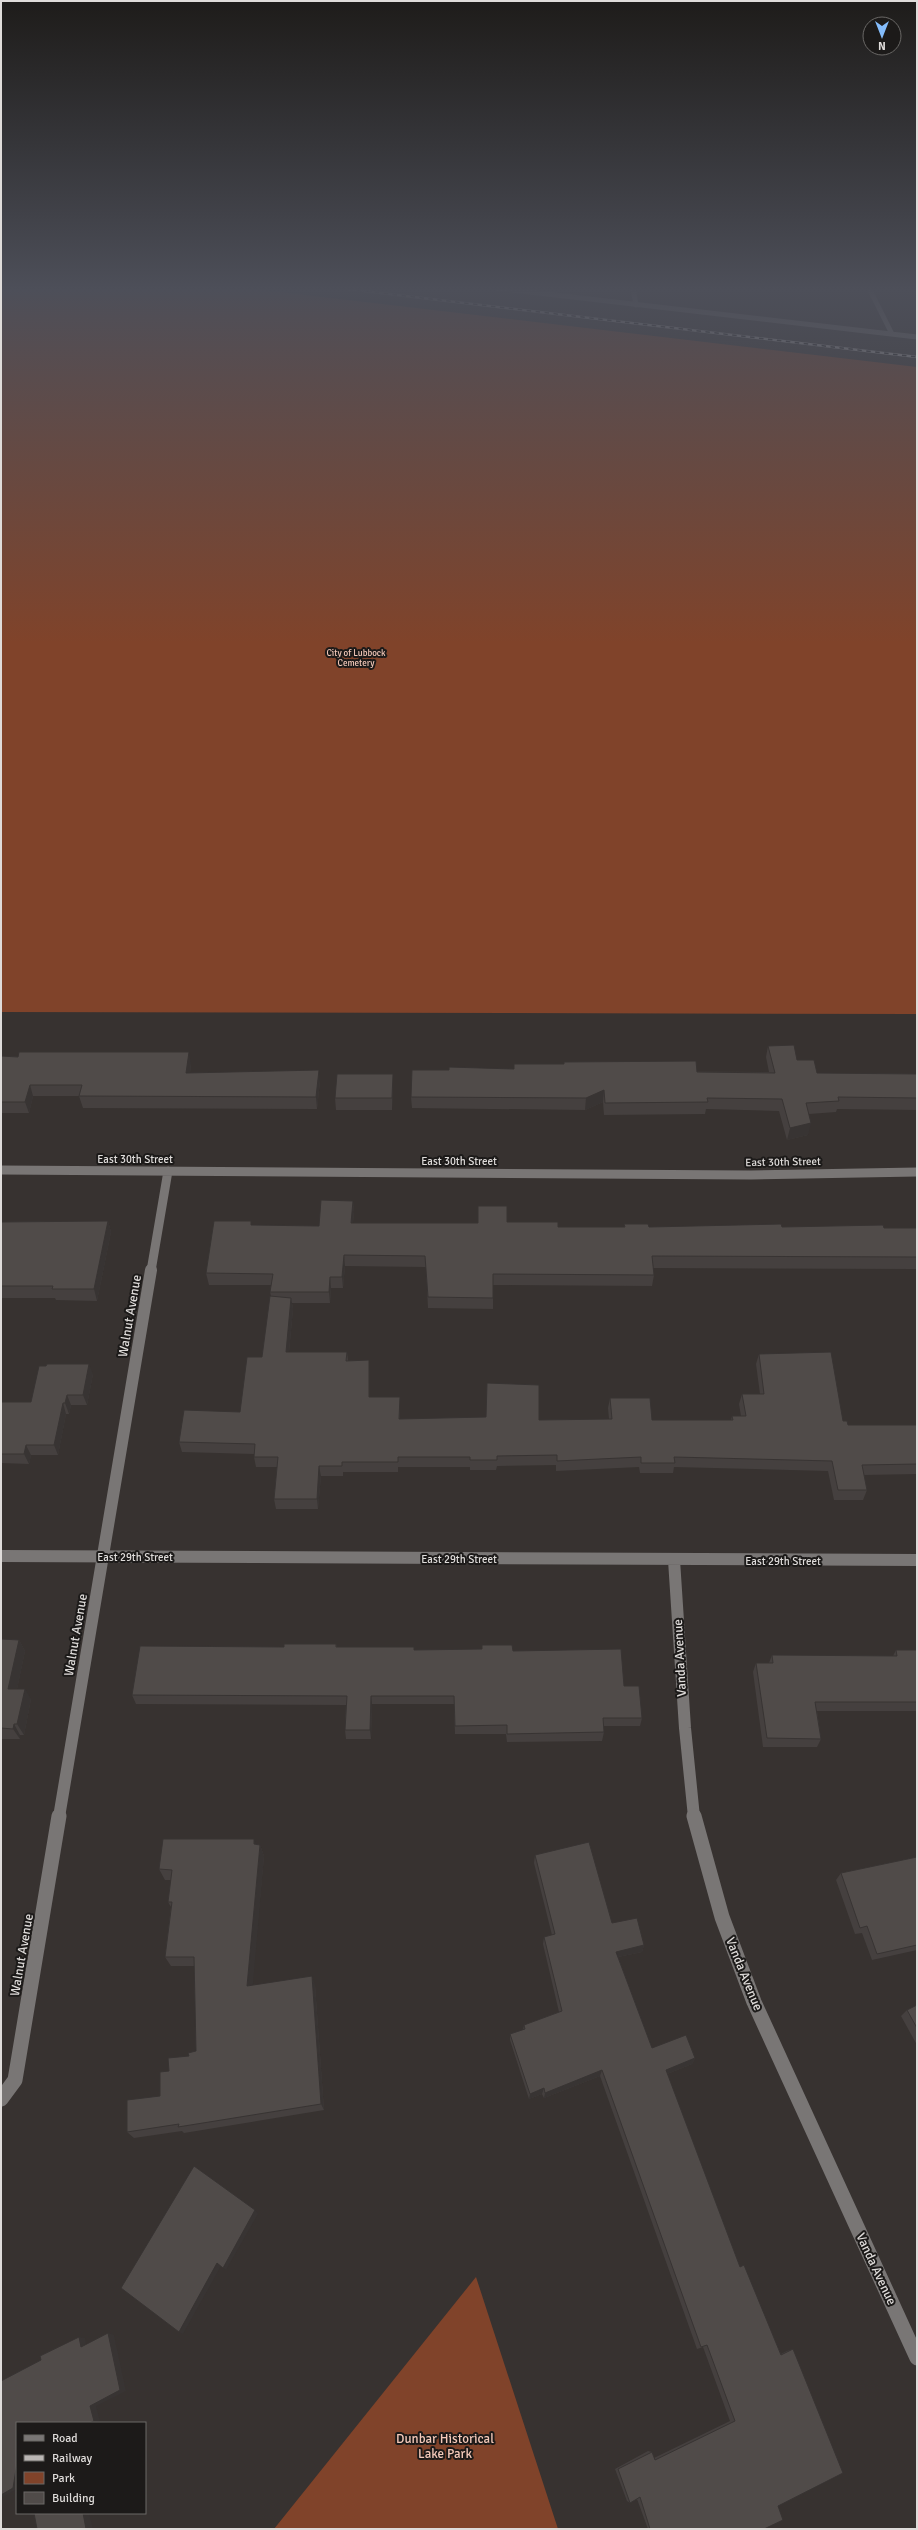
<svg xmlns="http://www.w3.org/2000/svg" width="918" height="2530" font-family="Signika,sans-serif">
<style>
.green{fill:#80432a}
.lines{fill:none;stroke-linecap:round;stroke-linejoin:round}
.minor-far3{stroke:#797675;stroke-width:5}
.minor-far2{stroke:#797675;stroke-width:9}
.minor-far1{stroke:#797675;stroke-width:12}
.minor{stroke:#797675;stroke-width:15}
.rail-casing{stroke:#bab6b4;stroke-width:2.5}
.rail{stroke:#1c1a19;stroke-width:1.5;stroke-dasharray:4.5;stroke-linecap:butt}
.wall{fill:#45403f}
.shaded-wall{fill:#383433}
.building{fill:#504b49;stroke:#383433}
.labels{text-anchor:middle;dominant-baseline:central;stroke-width:4;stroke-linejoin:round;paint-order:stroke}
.far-park-label{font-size:9px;fill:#f4c9b9;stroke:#1c1a19}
.street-label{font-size:11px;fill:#dfdcda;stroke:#1c1a19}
.near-street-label{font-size:13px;fill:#dfdcda;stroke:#1c1a19}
.near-park-label{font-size:13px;fill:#f4c9b9;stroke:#1c1a19}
</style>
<rect width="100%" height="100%" fill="#373230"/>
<path class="green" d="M 1,288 L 246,288 L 917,367 L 917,1014 L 1,1012 Z
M 476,2277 L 558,2529 L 274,2529 Z"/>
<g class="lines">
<path class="minor-far3" d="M 496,288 L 917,337
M 633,288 L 636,305
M 869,288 L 892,334"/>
<path class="minor-far2" d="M 1,1170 L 751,1175 L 917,1172
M 151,1271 L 168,1171"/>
<path class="minor-far1" d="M 1,1556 L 917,1560
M 674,1560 L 685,1728 L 694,1817
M 59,1817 L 151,1270"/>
<path class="minor" d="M 694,1816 L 722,1917 L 754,2002 L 917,2358
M 1,2099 L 15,2080 L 59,1816"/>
<g class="rail-casing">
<path id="rail" d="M 339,288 L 917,357"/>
</g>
<use href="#rail" class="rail"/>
</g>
<path class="wall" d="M 768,1046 L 797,1060 L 817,1073 L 917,1074 L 917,1110 L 837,1109 L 836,1112 L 809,1114 L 808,1135 L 787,1140 L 779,1111 L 706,1109 L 705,1114 L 604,1115 L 603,1102 L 585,1110 L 412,1108 L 411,1097 L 449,1070 L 769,1072 L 766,1057 Z
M 1,1056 L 191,1064 L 190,1073 L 320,1081 L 317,1109 L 83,1108 L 79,1096 L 33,1096 L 29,1113 L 1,1113 Z
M 393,1074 L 393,1086 L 392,1110 L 336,1110 L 335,1098 Z
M 353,1201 L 354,1212 L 353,1223 L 478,1223 L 507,1222 L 558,1227 L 624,1227 L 624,1224 L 649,1227 L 917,1228 L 917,1269 L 653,1268 L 654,1275 L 652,1286 L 493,1285 L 493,1309 L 428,1308 L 426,1267 L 345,1266 L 343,1288 L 331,1288 L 330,1303 L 292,1303 L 293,1309 L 289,1352 L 347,1352 L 348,1361 L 370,1371 L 370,1397 L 400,1407 L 400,1419 L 539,1420 L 609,1419 L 608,1408 L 610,1398 L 652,1420 L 731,1420 L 732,1416 L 741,1416 L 739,1404 L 742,1394 L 760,1394 L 756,1364 L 759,1354 L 848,1425 L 917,1425 L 917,1474 L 864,1475 L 867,1490 L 863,1500 L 834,1500 L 828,1471 L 674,1467 L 673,1473 L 640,1473 L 639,1467 L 556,1471 L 556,1465 L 497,1466 L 496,1470 L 470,1470 L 470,1467 L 398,1467 L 398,1472 L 343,1472 L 343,1476 L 321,1476 L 318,1509 L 276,1509 L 274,1499 L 277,1467 L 256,1467 L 254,1457 L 254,1454 L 182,1452 L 179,1442 L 240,1412 L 262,1357 L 271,1296 L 270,1292 L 271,1285 L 209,1285 L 206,1273 L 252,1225 L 319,1226 Z
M 108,1221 L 111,1232 L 97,1301 L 56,1300 L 55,1298 L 1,1298 L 1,1222 Z
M 93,1374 L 87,1405 L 71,1405 L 69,1414 L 66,1414 L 58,1455 L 31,1455 L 29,1464 L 1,1463 L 1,1402 L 31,1402 Z
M 1,1639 L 19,1640 L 25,1651 L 17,1689 L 31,1699 L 24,1735 L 20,1735 L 20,1739 L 1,1739 Z
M 336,1644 L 337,1647 L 414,1650 L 513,1651 L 624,1686 L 642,1718 L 640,1726 L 603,1726 L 604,1732 L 602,1741 L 507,1742 L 506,1734 L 455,1734 L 454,1704 L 372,1704 L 371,1739 L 346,1739 L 345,1730 L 346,1705 L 136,1704 L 132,1695 L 284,1647 Z
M 896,1650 L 917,1650 L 917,1711 L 817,1711 L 821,1739 L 817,1747 L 763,1747 L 753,1672 L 756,1663 L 769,1663 L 772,1655 L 893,1656 Z
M 256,1845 L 260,1845 L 264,1856 L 252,1985 L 315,1985 L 324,2110 L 184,2133 L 182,2131 L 134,2138 L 127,2132 L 160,2096 L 169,2071 L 189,2056 L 196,2051 L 195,1966 L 171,1966 L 165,1957 L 171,1907 L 168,1902 L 171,1880 L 165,1880 L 159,1869 Z
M 535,1855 L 612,1923 L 644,1945 L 642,1952 L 618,1957 L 652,2048 L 695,2058 L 692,2064 L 667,2074 L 740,2267 L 781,2354 L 787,2351 L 793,2349 L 778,2506 L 764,2529 L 648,2529 L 637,2499 L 630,2503 L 627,2501 L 615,2469 L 648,2451 L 652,2452 L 654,2458 L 730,2421 L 703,2347 L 697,2349 L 600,2076 L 544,2098 L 542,2094 L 529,2099 L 510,2040 L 510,2034 L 523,2030 L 524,2025 L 559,2012 L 543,1944 L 544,1937 L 552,1935 L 534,1863 Z
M 917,1857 L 917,1950 L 872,1960 L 862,1933 L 855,1934 L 836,1880 L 841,1873 Z
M 917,2005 L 917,2045 L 901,2016 L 907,2010 Z"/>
<path class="shaded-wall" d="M 189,1052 L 191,1064 L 189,1084 L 186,1073 Z
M 319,1070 L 320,1081 L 317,1109 L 316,1097 Z
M 393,1074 L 393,1086 L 392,1110 L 392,1098 Z
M 30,1085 L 33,1096 L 29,1113 L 25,1102 Z
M 604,1090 L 603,1102 L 585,1110 L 586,1098 Z
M 811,1123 L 808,1135 L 787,1140 L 790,1128 Z
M 353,1201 L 354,1212 L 352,1234 L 351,1223 Z
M 108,1221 L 111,1232 L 97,1301 L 94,1289 Z
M 344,1255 L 345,1266 L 343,1288 L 342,1277 Z
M 330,1277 L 331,1288 L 330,1303 L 329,1292 Z
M 291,1298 L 293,1309 L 288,1362 L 286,1352 Z
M 369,1360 L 370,1371 L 370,1407 L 369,1397 Z
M 89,1364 L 93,1374 L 87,1405 L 83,1395 Z
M 67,1395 L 71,1405 L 69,1414 L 65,1403 Z
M 400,1397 L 400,1407 L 399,1429 L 399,1419 Z
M 63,1403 L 66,1414 L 58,1455 L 54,1445 Z
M 26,1445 L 31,1455 L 29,1464 L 24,1454 Z
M 319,1466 L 321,1476 L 318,1509 L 317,1499 Z
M 19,1640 L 25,1651 L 15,1699 L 8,1689 Z
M 25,1689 L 31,1699 L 24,1735 L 17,1724 Z
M 371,1696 L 372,1704 L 371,1739 L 370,1730 Z
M 14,1724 L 20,1735 L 20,1739 L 13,1729 Z
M 254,1839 L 258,1849 L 254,1844 Z
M 260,1845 L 264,1856 L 252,1995 L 247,1986 Z
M 644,1945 L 642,1952 L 613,1958 L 616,1952 Z
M 312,1976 L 315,1985 L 324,2110 L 321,2104 Z
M 695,2058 L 692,2064 L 662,2076 L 666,2070 Z
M 602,2070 L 600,2076 L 544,2098 L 545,2093 Z
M 544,2088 L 542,2094 L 529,2099 L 530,2094 Z
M 255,2210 L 258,2214 L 226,2270 L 223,2268 Z
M 217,2263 L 221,2266 L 183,2334 L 179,2332 Z
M 108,2333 L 114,2335 L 126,2391 L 96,2406 L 100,2421 L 95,2423 L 89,2423 L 90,2406 Z
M 79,2337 L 85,2338 L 87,2349 L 81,2347 Z
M 17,2463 L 17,2489 L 1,2498 L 1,2495 Z
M 83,2513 L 89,2513 L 93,2529 L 86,2529 Z"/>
<path class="building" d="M 794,1045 L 797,1060 L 814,1060 L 817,1073 L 917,1074 L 917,1098 L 838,1097 L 839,1101 L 806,1103 L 811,1123 L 790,1128 L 782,1099 L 707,1098 L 708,1102 L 605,1103 L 604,1090 L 586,1098 L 411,1097 L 412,1070 L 449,1070 L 449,1067 L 514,1069 L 514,1064 L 564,1064 L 564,1062 L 696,1061 L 697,1072 L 775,1073 L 768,1046 Z
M 19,1052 L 189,1052 L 186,1073 L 319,1070 L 316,1097 L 79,1096 L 82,1085 L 30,1085 L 25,1102 L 1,1102 L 1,1056 L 18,1057 Z
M 337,1074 L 393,1074 L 392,1098 L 335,1098 Z
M 321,1200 L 353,1201 L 351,1223 L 478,1223 L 478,1206 L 507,1206 L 507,1222 L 558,1222 L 558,1227 L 625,1227 L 624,1224 L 648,1224 L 649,1227 L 781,1224 L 782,1227 L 883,1225 L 884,1228 L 917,1228 L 917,1257 L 652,1256 L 654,1275 L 493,1274 L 493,1298 L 428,1297 L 425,1256 L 344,1255 L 342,1277 L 330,1277 L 329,1292 L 270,1292 L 273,1274 L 206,1273 L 214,1221 L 251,1221 L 251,1225 L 319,1226 Z
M 108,1221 L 94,1289 L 52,1289 L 53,1286 L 1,1286 L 1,1222 Z
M 270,1296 L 291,1298 L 286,1352 L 347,1352 L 346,1361 L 369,1360 L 369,1397 L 400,1397 L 399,1419 L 486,1417 L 487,1383 L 539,1385 L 539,1420 L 612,1419 L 610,1398 L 650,1398 L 652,1420 L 733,1420 L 732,1416 L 746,1416 L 742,1394 L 764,1394 L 759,1354 L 831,1352 L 843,1421 L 847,1421 L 848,1425 L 917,1425 L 917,1464 L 862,1465 L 867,1490 L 838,1490 L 832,1461 L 674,1457 L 675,1463 L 641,1463 L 641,1457 L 557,1461 L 557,1455 L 497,1456 L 497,1460 L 470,1460 L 470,1457 L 398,1457 L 398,1462 L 342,1462 L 342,1466 L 319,1466 L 317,1499 L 274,1499 L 278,1457 L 254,1457 L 255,1444 L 179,1442 L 184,1410 L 240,1412 L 247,1357 L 262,1357 Z
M 47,1364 L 89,1364 L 83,1395 L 67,1395 L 65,1403 L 63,1403 L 54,1445 L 26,1445 L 24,1454 L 1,1454 L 1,1402 L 31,1402 L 39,1366 L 46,1366 Z
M 1,1639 L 19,1640 L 8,1689 L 25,1689 L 17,1724 L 14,1724 L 13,1729 L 1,1728 Z
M 284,1644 L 336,1644 L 336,1647 L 414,1647 L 414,1650 L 482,1649 L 482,1645 L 512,1645 L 513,1651 L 621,1649 L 624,1686 L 639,1686 L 642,1718 L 603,1718 L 604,1732 L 507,1734 L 507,1725 L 455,1726 L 454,1696 L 371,1696 L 370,1730 L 345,1730 L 347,1696 L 132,1695 L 140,1646 L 284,1647 Z
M 896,1650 L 917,1650 L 917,1702 L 815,1702 L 821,1739 L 767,1738 L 756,1663 L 773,1663 L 772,1655 L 897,1656 Z
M 163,1839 L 254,1839 L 254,1844 L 260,1845 L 247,1986 L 312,1976 L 321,2104 L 178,2127 L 179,2124 L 127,2132 L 127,2100 L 160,2096 L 160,2072 L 169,2071 L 168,2058 L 189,2056 L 188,2053 L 196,2051 L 194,1957 L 165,1957 L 172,1902 L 168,1902 L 172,1870 L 159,1869 Z
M 589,1842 L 612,1923 L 637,1918 L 644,1945 L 616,1952 L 652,2048 L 686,2035 L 695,2058 L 666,2070 L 740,2267 L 744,2265 L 781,2355 L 793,2349 L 843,2473 L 778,2506 L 783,2520 L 764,2529 L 650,2529 L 640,2497 L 630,2503 L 618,2469 L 652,2452 L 655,2460 L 735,2421 L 707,2345 L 701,2347 L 602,2070 L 545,2093 L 544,2088 L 530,2094 L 510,2034 L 525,2029 L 524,2025 L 562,2011 L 544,1937 L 555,1934 L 535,1855 Z
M 917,1857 L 917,1945 L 877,1954 L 867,1926 L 860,1928 L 841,1873 Z
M 917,2005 L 917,2028 L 907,2010 Z
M 194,2166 L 255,2210 L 223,2268 L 217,2263 L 179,2332 L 121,2288 Z
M 108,2333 L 120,2390 L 90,2406 L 94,2421 L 89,2423 L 17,2423 L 17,2463 L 13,2488 L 1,2495 L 1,2381 L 41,2360 L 40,2356 L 79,2337 L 81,2347 Z
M 34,2513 L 83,2513 L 86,2529 L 37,2529 Z"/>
<linearGradient id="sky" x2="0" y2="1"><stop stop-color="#1e1c1a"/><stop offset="0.45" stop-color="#4d4f59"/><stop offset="1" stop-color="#4d4f59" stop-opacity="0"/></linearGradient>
<rect width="918" height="643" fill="url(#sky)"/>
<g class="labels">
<g class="far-park-label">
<text x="356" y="653">City of Lubbock<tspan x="356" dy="10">Cemetery</tspan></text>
</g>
<g class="street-label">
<text x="135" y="1159">East 30th Street</text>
<text x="459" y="1161">East 30th Street</text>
<text transform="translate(783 1162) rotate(-1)">East 30th Street</text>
<text x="135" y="1557">East 29th Street</text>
<text x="459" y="1559">East 29th Street</text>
<text x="783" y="1561">East 29th Street</text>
</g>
<g class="near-street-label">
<text transform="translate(130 1316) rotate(-80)">Walnut Avenue</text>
<text transform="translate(76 1635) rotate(-80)">Walnut Avenue</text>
<text transform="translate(680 1658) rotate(-93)">Vanda Avenue</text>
<text transform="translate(22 1955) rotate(-80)">Walnut Avenue</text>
<text transform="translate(744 1974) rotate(68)">Vanda Avenue</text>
<text transform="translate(876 2269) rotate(65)">Vanda Avenue</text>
</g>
<g class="near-park-label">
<text x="445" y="2439">Dunbar Historical<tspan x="445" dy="15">Lake Park</tspan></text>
</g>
</g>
<rect width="918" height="2530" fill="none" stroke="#dfdcda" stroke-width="4"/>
<rect x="16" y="2422" width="130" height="92" fill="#1c1a19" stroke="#6a6866"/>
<rect x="24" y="2435" width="20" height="6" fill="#797675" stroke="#6a6866"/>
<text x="52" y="2442" font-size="12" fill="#dfdcda">Road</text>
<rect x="24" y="2455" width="20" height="6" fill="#bab6b4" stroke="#6a6866"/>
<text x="52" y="2462" font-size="12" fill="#dfdcda">Railway</text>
<rect x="24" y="2472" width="20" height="12" fill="#80432a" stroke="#6a6866"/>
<text x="52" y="2482" font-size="12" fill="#dfdcda">Park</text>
<rect x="24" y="2492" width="20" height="12" fill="#504b49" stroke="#6a6866"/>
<text x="52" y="2502" font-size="12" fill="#dfdcda">Building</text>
<g transform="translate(882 36) rotate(180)"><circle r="19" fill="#1c1a19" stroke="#6a6866"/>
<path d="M0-3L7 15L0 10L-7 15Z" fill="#84bcfb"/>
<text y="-6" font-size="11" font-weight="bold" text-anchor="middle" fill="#dfdcda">N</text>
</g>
</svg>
